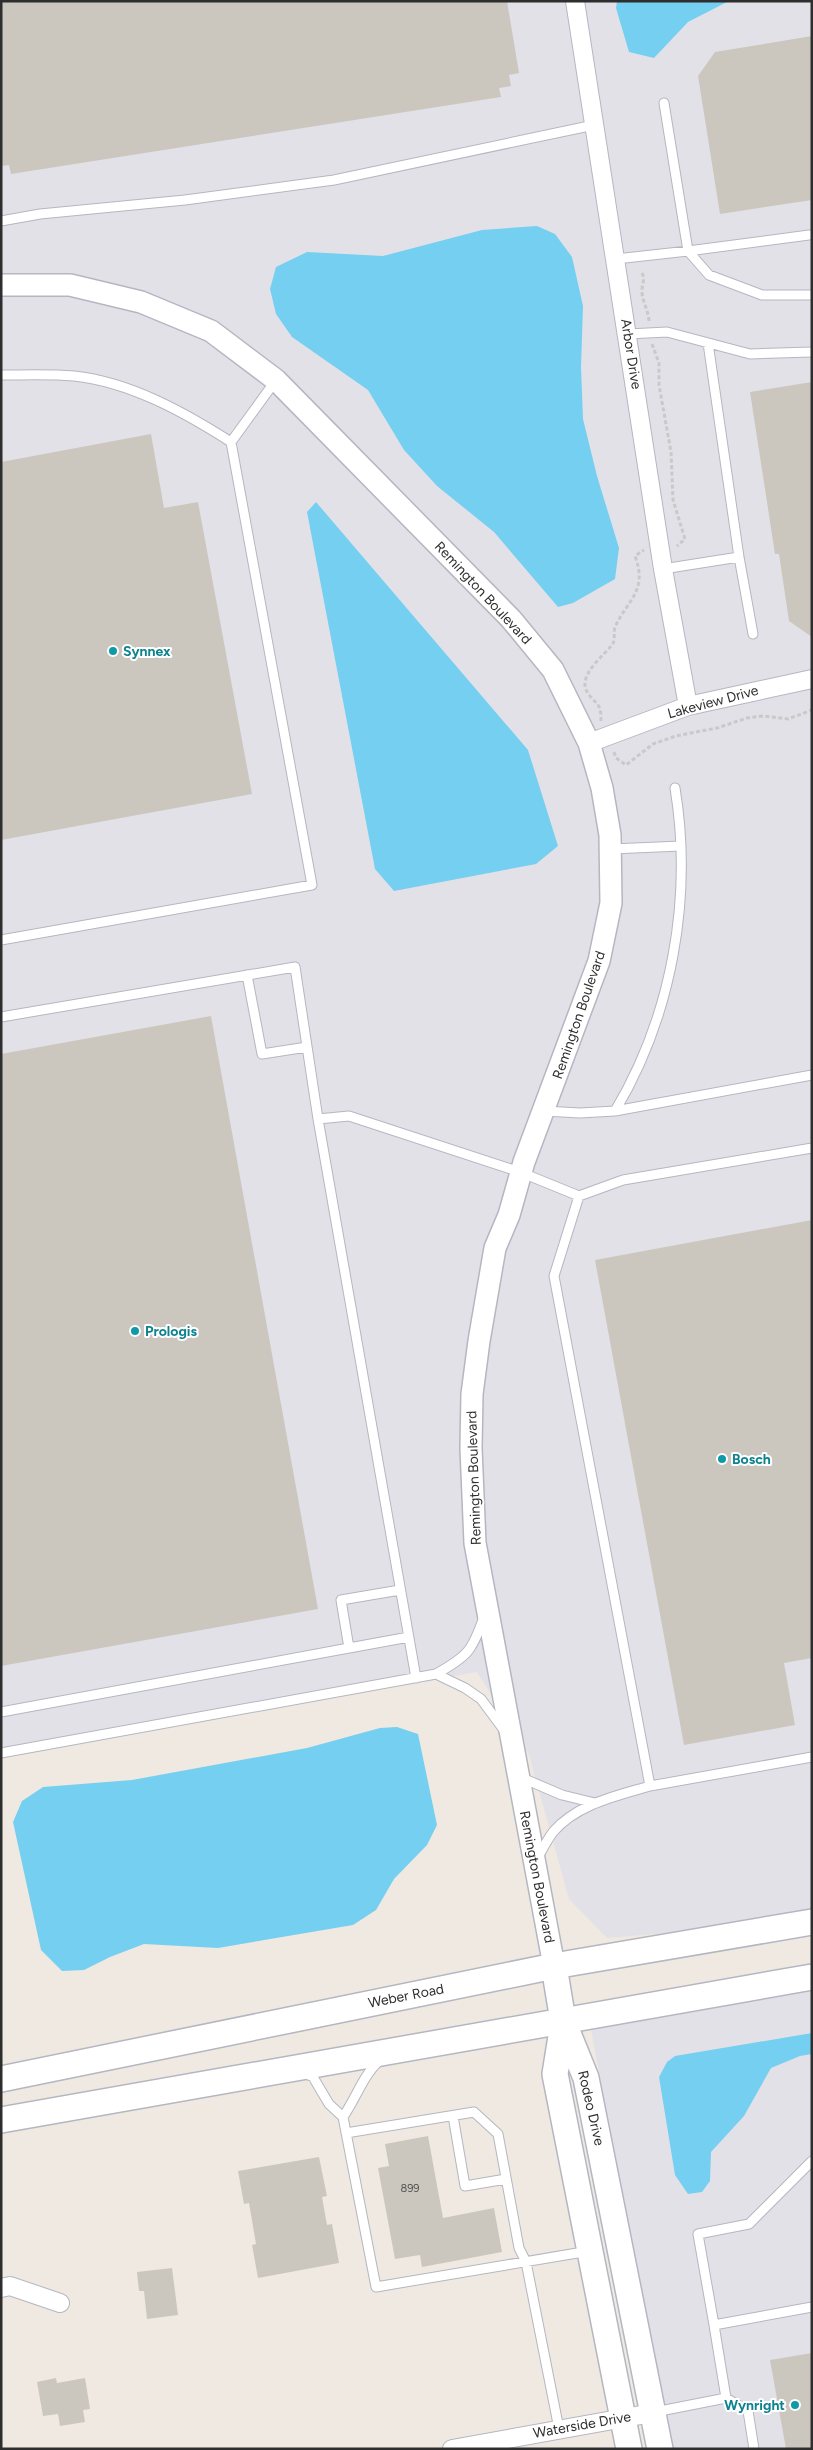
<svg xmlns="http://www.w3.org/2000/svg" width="813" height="2450" font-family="Figtree,sans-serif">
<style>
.industrial{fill:#e3e1e8}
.water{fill:#75cff0}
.building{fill:#cbc7bf}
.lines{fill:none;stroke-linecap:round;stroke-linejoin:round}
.service-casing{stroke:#b4b7c1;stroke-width:11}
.minor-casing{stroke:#b4b7c1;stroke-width:20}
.tertiary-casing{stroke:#b4b7c1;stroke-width:24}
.secondary-casing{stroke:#b4b7c1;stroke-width:28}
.path{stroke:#c9c9c9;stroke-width:3;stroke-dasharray:4 2.5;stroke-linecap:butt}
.service{stroke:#fff;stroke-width:9}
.minor{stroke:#fff;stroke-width:18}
.tertiary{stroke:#fff;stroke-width:21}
.secondary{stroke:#fff;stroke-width:25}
.culture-dot{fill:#0f9aa8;stroke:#fff;stroke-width:2}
.labels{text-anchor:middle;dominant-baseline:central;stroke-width:4;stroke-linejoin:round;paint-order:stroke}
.number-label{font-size:11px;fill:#555452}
.street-label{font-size:14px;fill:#2e2e2e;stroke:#fff}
.culture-label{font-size:14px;font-weight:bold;fill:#0d838f;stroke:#fff;text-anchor:start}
</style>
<rect width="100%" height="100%" fill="#efe9e1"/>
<path class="industrial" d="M 1,1 L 812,1 L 812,1913 L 702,1930 L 607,1938 L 569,1899 L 529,1755 L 477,1672 L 1,1757 Z
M 812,1990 L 812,2449 L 670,2449 L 591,2030 Z"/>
<path class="water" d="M 617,1 L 729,1 L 688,22 L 654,58 L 629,52 L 616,8 Z
M 537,226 L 555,234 L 572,257 L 583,306 L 581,367 L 583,419 L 597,476 L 619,548 L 615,579 L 573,603 L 558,607 L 494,532 L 437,486 L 404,450 L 368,390 L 292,337 L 276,314 L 270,289 L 276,267 L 307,252 L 383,256 L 482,230 Z
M 316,502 L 528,750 L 558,846 L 536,864 L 394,891 L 375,869 L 307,512 Z
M 397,1727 L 418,1734 L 437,1825 L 427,1845 L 394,1879 L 376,1910 L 353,1925 L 218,1948 L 144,1944 L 110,1957 L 84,1970 L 62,1971 L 41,1950 L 13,1822 L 22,1801 L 43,1787 L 132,1780 L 307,1748 L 380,1728 Z
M 812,2033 L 812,2054 L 800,2056 L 771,2068 L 744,2116 L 711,2152 L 710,2181 L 702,2192 L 688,2194 L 675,2175 L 659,2077 L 667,2062 L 675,2056 Z"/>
<path class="building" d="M 1,1 L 507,1 L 519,73 L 509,75 L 511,86 L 499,88 L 501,97 L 11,174 L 9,165 L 1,166 Z
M 812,36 L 812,200 L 720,214 L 698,76 L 715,52 Z
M 812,382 L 812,637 L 789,621 L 779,554 L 775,554 L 750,392 Z
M 151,434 L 164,508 L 198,502 L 252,794 L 1,840 L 1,462 Z
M 211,1016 L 318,1609 L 1,1666 L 1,1054 Z
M 812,1220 L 812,1658 L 784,1663 L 795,1725 L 684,1745 L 595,1260 Z
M 428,2136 L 443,2218 L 494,2208 L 502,2252 L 422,2267 L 420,2255 L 395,2259 L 378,2168 L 389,2166 L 385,2144 Z
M 319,2157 L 327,2196 L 322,2197 L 327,2225 L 332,2224 L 339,2263 L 258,2278 L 252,2245 L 256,2244 L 249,2203 L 244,2204 L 238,2171 Z
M 172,2268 L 178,2315 L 147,2319 L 144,2291 L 139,2291 L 137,2272 Z
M 812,2353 L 812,2449 L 786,2449 L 770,2360 Z
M 56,2378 L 57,2383 L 85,2378 L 90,2409 L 83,2410 L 85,2422 L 60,2426 L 58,2414 L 43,2416 L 37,2382 Z"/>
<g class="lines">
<g class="service-casing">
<path id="service" d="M 1,221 L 40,214 L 185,200 L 334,180 L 594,125
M 809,235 L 688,251 L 709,275 L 762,295 L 812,295
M 616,259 L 688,251 L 664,103
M 628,334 L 667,332 L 750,354 L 812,352
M 708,343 L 739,557 L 753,634
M 1,375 C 25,375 50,374 74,376 C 130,382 184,412 231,442 L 312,885 L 1,940
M 231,442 L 276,380
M 663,569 L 739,557
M 611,849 L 681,846
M 247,975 L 262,1054 L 307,1047
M 1,1017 L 295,967 L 318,1119
M 544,1111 L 580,1113 L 615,1111 L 812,1075
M 615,1111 C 672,1016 693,897 675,788
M 579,1196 L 554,1276 L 650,1786 L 812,1757
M 400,1590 L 341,1600 L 349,1648 L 409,1637
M 436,1674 L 465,1688 L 481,1699 L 504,1730
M 416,1678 L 318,1119 L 349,1116 L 520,1172 L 579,1196 L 623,1180 L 812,1148
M 1,1712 L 349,1648
M 1,1753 L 436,1674 C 468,1656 472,1651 484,1617
M 520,1777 L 562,1795 L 595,1803
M 537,1859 C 542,1850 547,1840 553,1832 C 577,1804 616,1796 650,1786
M 304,2073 L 313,2077 L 329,2104 L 343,2117 C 355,2100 364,2074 379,2061
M 453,2116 L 465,2186 L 506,2179
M 343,2117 L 376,2287 L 589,2251
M 346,2133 L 474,2112 L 498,2134 L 519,2248 L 526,2262 L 559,2429
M 812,2161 L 749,2224 L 698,2234 L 714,2325 L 812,2307
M 714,2325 L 726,2398
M 655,2412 L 726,2398 L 748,2411 L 754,2449"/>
</g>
<g class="minor-casing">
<path id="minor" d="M 575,1 L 663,569 L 688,706
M 589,743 L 688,706 L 812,679
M 1,2288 L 10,2286 L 60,2303
M 452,2449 L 652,2413"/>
</g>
<g class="tertiary-casing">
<path id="tertiary" d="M 1,285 L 70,285 L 141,302 L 211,331 L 276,380 L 511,619 L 553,670 L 589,743 L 602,788 L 610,835 L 611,903 L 599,961 L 524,1162 L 509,1215 L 495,1248 L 479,1341 L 472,1394 L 471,1448 L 475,1543 L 554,1966"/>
</g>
<g class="secondary-casing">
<path id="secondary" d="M 554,1966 L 563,2021 L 586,2078 L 660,2449
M 563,2024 L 555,2074 L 629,2449
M 1,2079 L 554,1966 L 812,1922
M 1,2120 L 812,1977"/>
</g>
<path class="path" d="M 642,273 C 646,280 641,285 642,293 C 643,303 648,309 649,321
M 652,344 L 659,363 L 659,385 L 671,452 L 673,500 L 685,539 L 677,546
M 601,721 C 601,717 601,713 600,709 C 597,700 584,695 585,683 C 586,669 604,655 612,645 C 616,640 613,633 615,627 C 628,599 648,591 635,556 L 644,550
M 614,752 L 616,758 L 626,765 L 653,744 L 676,736 L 717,728 L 747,718 L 763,716 L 788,719 L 812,710"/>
<use href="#service" class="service"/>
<use href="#minor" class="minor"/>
<use href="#tertiary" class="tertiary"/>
<use href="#secondary" class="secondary"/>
</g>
<g class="culture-dot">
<circle cx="113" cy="651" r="5"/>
<circle cx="135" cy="1331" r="5"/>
<circle cx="722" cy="1459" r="5"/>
<circle cx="795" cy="2405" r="5"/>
</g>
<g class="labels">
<g class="number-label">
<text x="410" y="2188">899</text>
</g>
<g class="street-label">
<text transform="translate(631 354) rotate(81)">Arbor Drive</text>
<text transform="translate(483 593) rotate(47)">Remington Boulevard</text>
<text transform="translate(713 702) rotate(-15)">Lakeview Drive</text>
<text transform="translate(579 1015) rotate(-71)">Remington Boulevard</text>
<text transform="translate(474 1478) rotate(-92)">Remington Boulevard</text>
<text transform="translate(537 1877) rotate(79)">Remington Boulevard</text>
<text transform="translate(406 1996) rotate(-11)">Weber Road</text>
<text transform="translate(591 2108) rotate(77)">Rodeo Drive</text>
<text transform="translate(582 2425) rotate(-10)">Waterside Drive</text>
</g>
<g class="culture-label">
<text x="123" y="651">Synnex</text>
<text x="145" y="1331">Prologis</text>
<text x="732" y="1459">Bosch</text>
<text x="785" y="2405" text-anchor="end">Wynright</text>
</g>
</g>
<rect width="813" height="2450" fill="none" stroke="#2e2e2e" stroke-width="5"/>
</svg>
